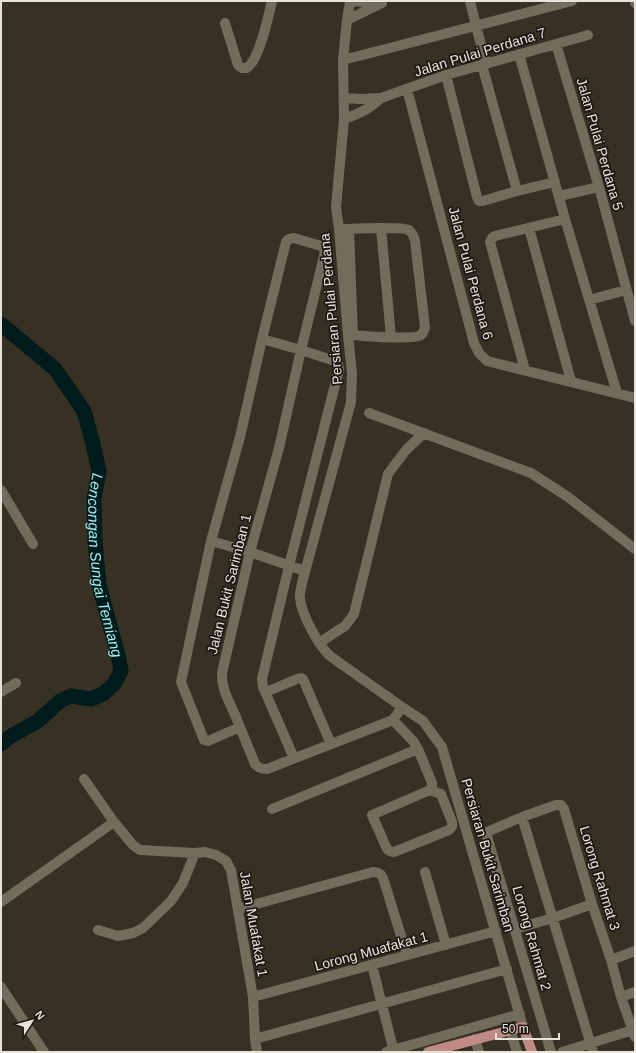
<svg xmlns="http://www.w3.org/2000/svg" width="636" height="1053" font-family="Helvetica,sans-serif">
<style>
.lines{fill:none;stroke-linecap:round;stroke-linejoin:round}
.river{stroke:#001b1c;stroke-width:15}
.minor{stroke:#726c5d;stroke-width:10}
.major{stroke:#c18b85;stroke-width:10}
.labels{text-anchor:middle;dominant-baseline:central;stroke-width:3.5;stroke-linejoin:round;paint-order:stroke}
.street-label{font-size:14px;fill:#e6e3da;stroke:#1c1913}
.water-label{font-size:15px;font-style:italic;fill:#a1edef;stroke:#1c1913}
</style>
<rect width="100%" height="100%" fill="#373123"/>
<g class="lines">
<path class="river" id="s1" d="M 1,324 L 55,369 L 84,411 L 93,444 L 99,471 L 94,499 L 95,541 L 99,585 L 118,655 L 121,671 L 114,684 L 103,694 L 91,699 L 71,696 L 60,701 L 38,721 L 11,736 L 1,744"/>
<path class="minor" d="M 350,1 L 347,20 L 343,60 L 344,119 L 336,207 L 339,229 L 348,335 L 352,373 L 351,402 L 302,583 C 302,587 299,593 300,598 C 301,614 319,646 330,656 L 402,707 L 423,721 L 442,747 L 523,1027
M 350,1 L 380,3
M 470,1 L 476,26 L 486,63
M 635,1 L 635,3
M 347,20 L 382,3 L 379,1
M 225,23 L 238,65 L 242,68 L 247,68 C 260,59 268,17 272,1
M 556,44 L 599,187 L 635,321
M 519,54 L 565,219 L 617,393
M 343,60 L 572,1
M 482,65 L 517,191
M 446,75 L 477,197 L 479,201 L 483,201 L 517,191 L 555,182
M 407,89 L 474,343 L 479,353 L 487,361 L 635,398
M 344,98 L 360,99 L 381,98 L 446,75 L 588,35
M 344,119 C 360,113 368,110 381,98
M 559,196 L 599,187
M 381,228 L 391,337
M 529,228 L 571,381
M 339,229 C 351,229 401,226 409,230 C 413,233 414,237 415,241 L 425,327 C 424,330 424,333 421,335 C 414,340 364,336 353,335 L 349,229
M 589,300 L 626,290
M 262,339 L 301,350 L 335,361 C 338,363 339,365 339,369 L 289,566 L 262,679 L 263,687 L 294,758
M 525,370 L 490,242 L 492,238 L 495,236 L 565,219
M 369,413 L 531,473 L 568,497 L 635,549
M 1,490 L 33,544
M 211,541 L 250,552 L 305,571
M 319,643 L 345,626 L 354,614 L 388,474 L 406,450 L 424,433
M 1,692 L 16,683
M 266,692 L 297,679 L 301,678 L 303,679 L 331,744
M 393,720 L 413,741 L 418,749 L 432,783 L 432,786 L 430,790 L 372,815 L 387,849 C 389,851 391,852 394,852 L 449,830 C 452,827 453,826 452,822 L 441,794 L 430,790
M 240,727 L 208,741 L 204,740 L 181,682 L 211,541 L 240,437 L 262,339 L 286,242 C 288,239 290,238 294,238 L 321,246 L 323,248 L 325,252 L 301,350 L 279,448 L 250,552 L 222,673 C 221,689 230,703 236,717 C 242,733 249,748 255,764 C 259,768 261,769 267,769 L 393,720 L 402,707
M 84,779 L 114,822 L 133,845 L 140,850 L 195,853 L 205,852 L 216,855 L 226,861 L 231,870 L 253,997 L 255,1039 L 257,1052
M 272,809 L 418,749
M 522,817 L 593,1052
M 425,872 L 446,945
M 1,902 L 114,822
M 238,909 L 373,872 C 378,872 381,873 383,878 L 407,955
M 515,929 L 553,918 L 592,904
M 98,930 L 118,936 L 133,933 L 143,928 L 171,901 L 183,883 L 195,853
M 611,960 L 635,951
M 372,965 L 394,1052
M 1,987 L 44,1052
M 253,997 L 496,931
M 621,997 L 635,992
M 510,1030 L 517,1052
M 255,1039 L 507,969
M 475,1039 L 479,1052
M 386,1052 L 520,1014
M 551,1052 L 486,833 L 489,831 L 522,817 L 556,805 L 561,805 L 564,809 L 592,904 L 611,960 L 621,997 L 635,1037
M 562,1052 L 633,1030"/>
<path class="major" d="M 428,1052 L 523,1027 L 532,1052"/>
</g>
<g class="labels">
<g class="street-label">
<text transform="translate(480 52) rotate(-17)">Jalan Pulai Perdana 7</text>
<text transform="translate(600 144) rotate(74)">Jalan Pulai Perdana 5</text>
<text transform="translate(471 273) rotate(75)">Jalan Pulai Perdana 6</text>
<text transform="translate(331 309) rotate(-95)">Persiaran Pulai Perdana</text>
<text transform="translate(229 584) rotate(-76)">Jalan Bukit Sarimban 1</text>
<text transform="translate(488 855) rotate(74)">Persiaran Bukit Sarimban</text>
<text transform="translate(600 878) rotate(73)">Lorong Rahmat 3</text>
<text transform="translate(254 924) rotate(80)">Jalan Muafakat 1</text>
<text transform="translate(532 938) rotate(74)">Lorong Rahmat 2</text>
<text transform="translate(371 951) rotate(-15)">Lorong Muafakat 1</text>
</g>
<g class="water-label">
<text stroke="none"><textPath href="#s1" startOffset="279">Lencongan Sungai Temiang</textPath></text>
</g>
</g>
<rect width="636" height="1053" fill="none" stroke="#e6e3da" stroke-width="4"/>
<g transform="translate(32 1021) rotate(54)" stroke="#1c1913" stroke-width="3" paint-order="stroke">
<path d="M0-3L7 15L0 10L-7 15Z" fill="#e6e3da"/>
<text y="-6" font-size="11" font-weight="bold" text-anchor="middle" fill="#e6e3da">N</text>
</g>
<path d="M496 1033v6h63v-6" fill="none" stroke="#e6e3da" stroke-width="2"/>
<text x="502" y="1033" font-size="12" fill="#e6e3da" stroke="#1c1913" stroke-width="3" paint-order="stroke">50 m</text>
</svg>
